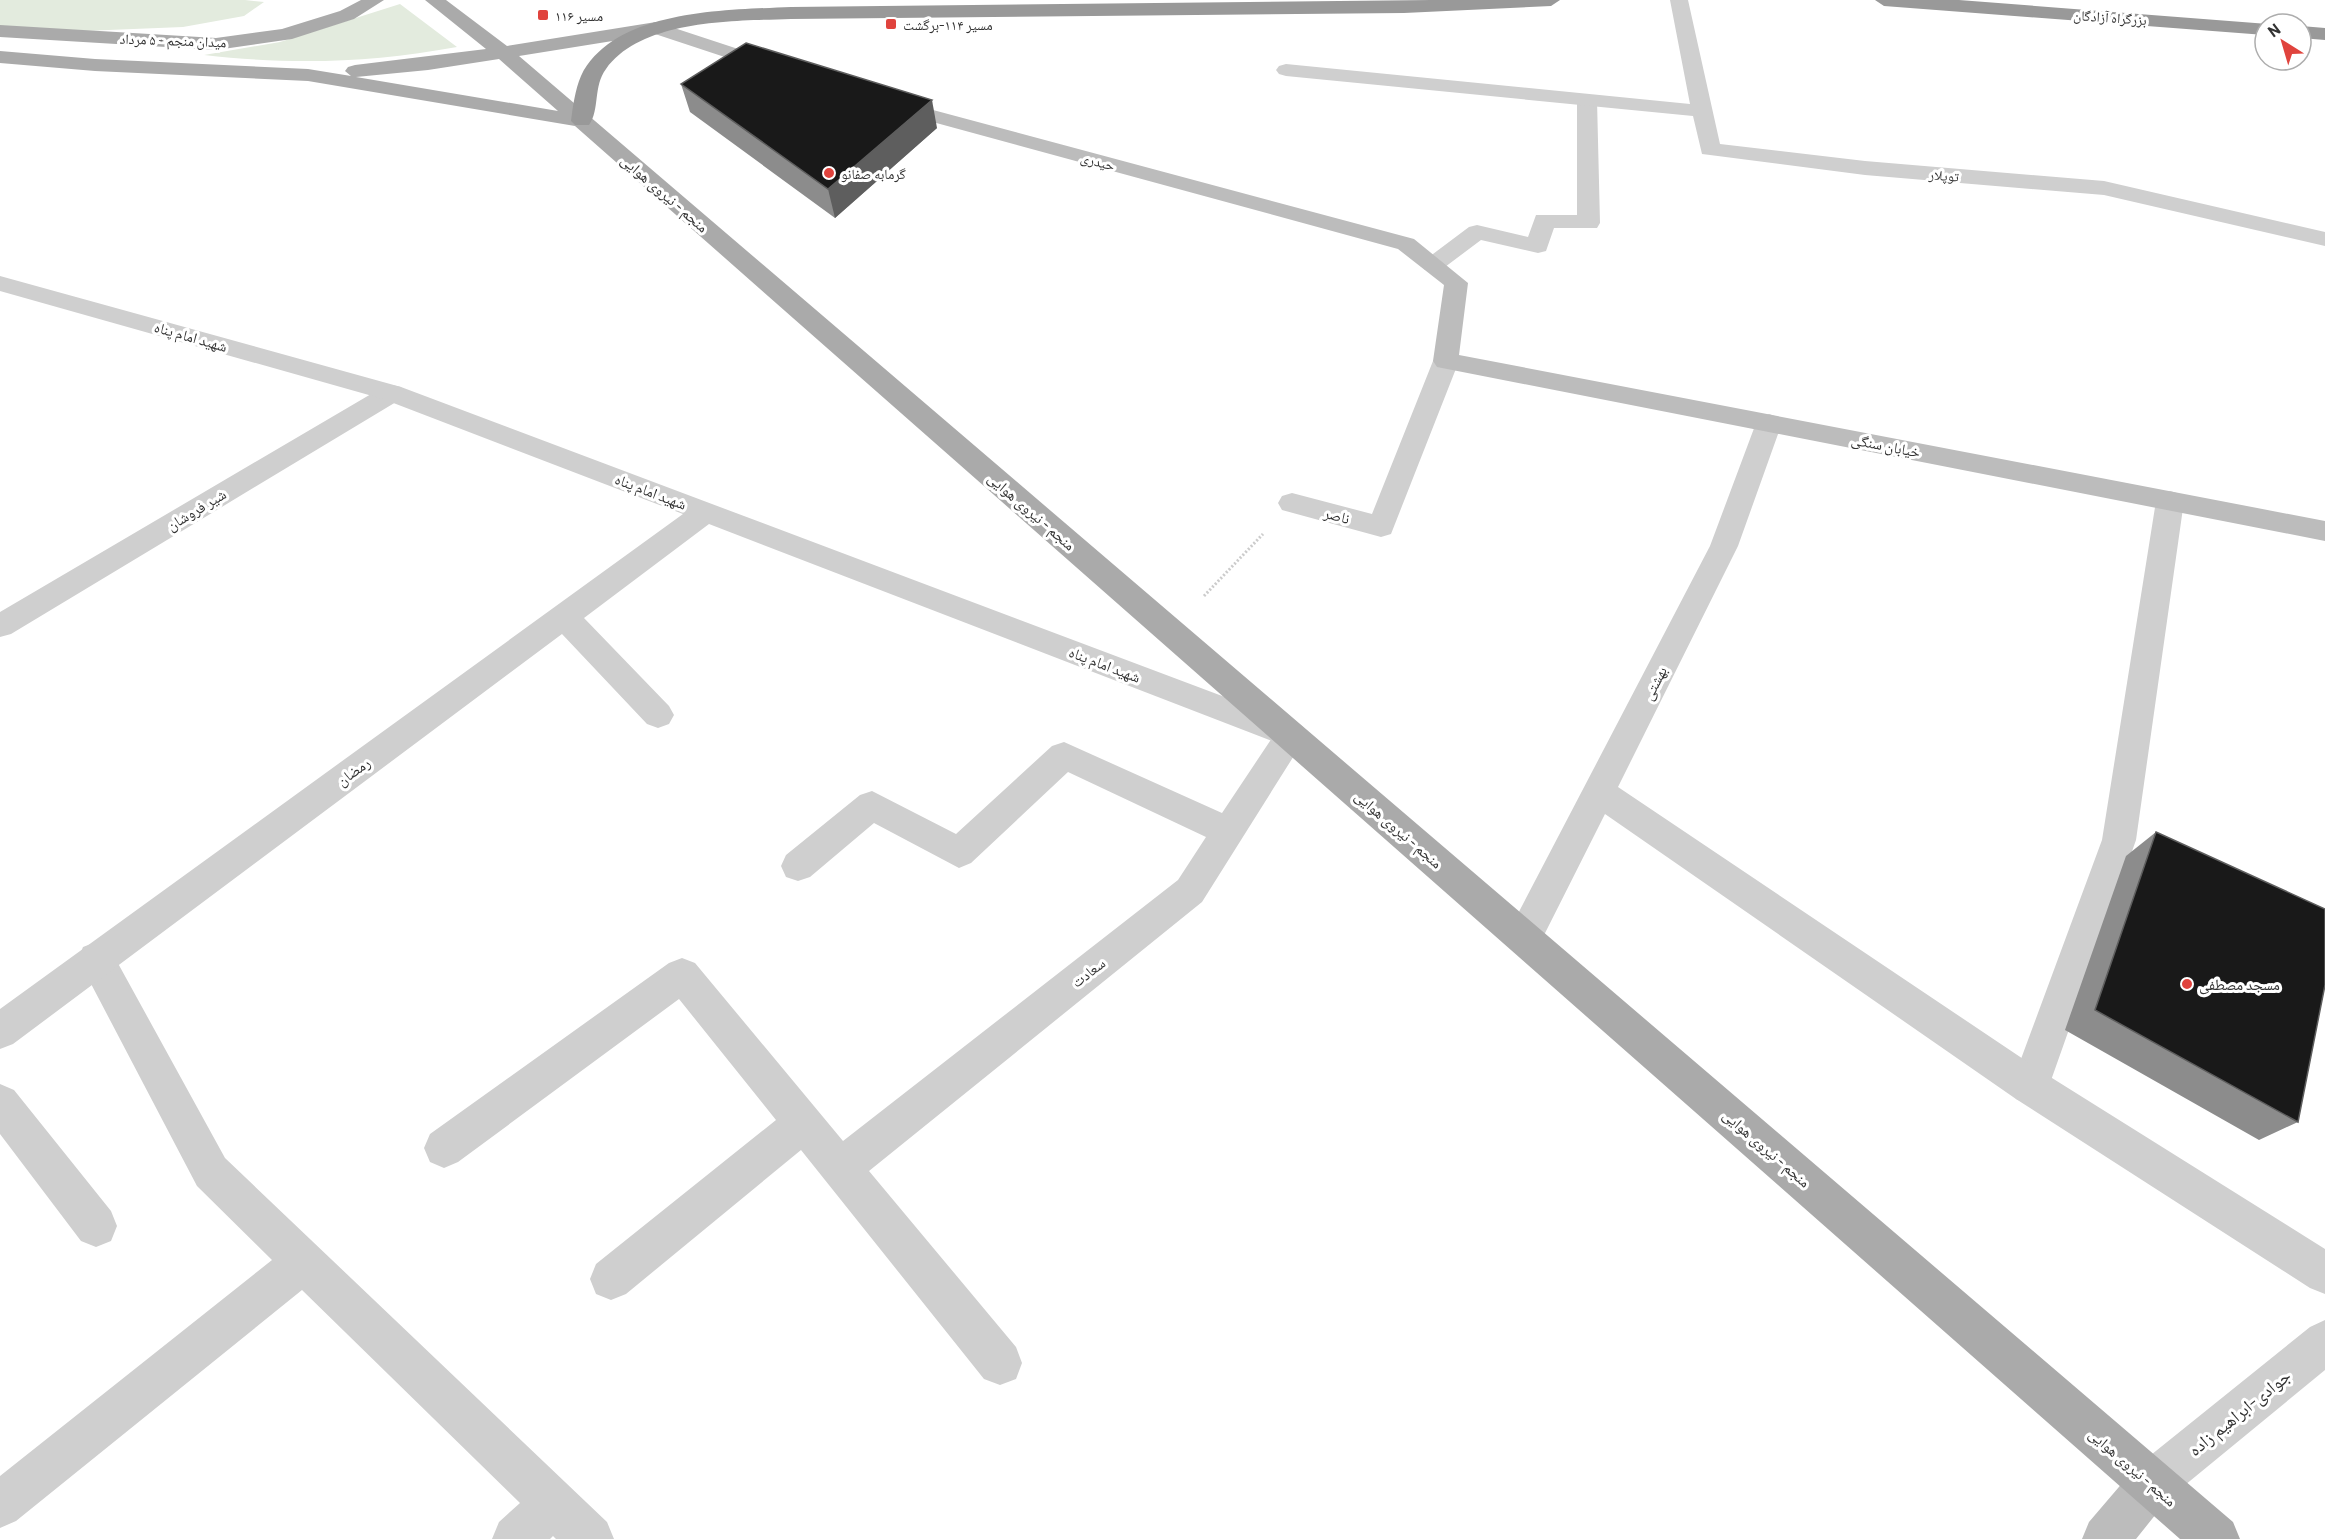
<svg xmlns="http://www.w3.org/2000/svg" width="2325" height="1539" font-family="Barlow,'Noto Naskh Arabic',sans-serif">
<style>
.green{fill:#e3ebde}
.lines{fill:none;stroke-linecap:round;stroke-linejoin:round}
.path{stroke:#ccc;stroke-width:3;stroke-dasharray:2 2;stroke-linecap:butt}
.lane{fill:#cfcfcf;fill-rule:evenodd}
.street{fill:#cfcfcf;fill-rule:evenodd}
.secondary{fill:#bcbcbc;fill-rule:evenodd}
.primary{fill:#aaa;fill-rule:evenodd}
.highway{fill:#999;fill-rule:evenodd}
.wall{fill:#8c8c8c}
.shaded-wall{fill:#5e5e5e}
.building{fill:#191919;stroke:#5e5e5e;stroke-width:1.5}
.poi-dot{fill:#e0433d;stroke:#fff;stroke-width:2}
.labels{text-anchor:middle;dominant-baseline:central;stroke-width:6;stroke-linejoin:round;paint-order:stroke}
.far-poi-label{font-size:14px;fill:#323232;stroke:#fff;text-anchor:start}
.far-street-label{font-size:14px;fill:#323232;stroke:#fff}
.street-label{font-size:15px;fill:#323232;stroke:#fff}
.poi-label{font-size:15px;fill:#323232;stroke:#fff;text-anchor:start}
.near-street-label{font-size:18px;fill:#323232;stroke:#fff}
</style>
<rect width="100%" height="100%" fill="#fff"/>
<path class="green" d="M 0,0 L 245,0 L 264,2 L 244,16 L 183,27 L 34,33 L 0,29 Z
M 400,4 L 457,47 C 369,63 292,65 204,55 L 280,42 Z"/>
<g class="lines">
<path class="path" d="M 1204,596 L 1263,534"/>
<path class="lane" d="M 1587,94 L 1594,96 L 1597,100 L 1600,223 L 1597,228 L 1554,228 L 1546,251 L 1538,253 L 1481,240 L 1441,270 L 1425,270 L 1421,265 L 1425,260 L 1469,227 L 1477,225 L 1528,237 L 1536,215 L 1577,215 L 1577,100 L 1580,96 Z
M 1446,353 L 1455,355 L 1459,361 L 1391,534 L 1381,537 L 1282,510 L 1278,503 L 1282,496 L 1292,493 L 1372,514 L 1433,361 L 1437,355 Z
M 392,385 L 401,387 L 405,393 L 401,399 L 11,634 L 0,637 L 0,612 L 383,387 Z
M 2170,491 L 2180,494 L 2184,501 L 2136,840 L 2049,1086 L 2044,1099 L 2030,1105 L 2016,1099 L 2011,1086 L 2102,840 L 2156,501 L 2160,494 Z
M 1291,722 L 1302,726 L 1307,735 L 1202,902 L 869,1171 L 1016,1347 L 1022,1363 L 1016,1379 L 1000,1385 L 984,1379 L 801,1150 L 626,1294 L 611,1300 L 596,1294 L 590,1279 L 596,1264 L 776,1120 L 679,999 L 458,1162 L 444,1168 L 430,1162 L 424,1148 L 430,1134 L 669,963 L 682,958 L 695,963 L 843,1141 L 1178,880 L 1206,837 L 1068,772 L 971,863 L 959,868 L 874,823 L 810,877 L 798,881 L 786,877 L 781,866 L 786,855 L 860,795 L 872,791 L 956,834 L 1052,746 L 1064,742 L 1222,813 L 1280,726 Z
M 96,942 L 109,947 L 225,1158 L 607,1522 L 614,1539 L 556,1539 L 553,1536 L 550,1539 L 492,1539 L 499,1522 L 520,1503 L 302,1290 L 16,1521 L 0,1528 L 0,1476 L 272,1260 L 197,1186 L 78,959 L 83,947 Z
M 0,1084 L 14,1090 L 111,1211 L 117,1226 L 111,1241 L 96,1247 L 81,1241 L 0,1134 Z"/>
<path class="street" d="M 1670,0 L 1688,0 L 1720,144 L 1865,161 L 2104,181 L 2325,232 L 2325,246 L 2104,195 L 1865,175 L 1710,155 L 1702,154 L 1693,116 L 1286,76 L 1279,74 L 1276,70 L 1279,66 L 1286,64 L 1690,104 Z
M 0,276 L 401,387 L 1302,726 L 1307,735 L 1302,744 L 1291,748 L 1280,744 L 709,524 L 584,618 L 669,706 L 674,715 L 669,724 L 658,728 L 647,724 L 562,634 L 13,1044 L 0,1049 L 0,1009 L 683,514 L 383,399 L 0,291 Z
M 1769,414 L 1778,417 L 1782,423 L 1738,546 L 1618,787 L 2044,1073 L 2325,1249 L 2325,1294 L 2310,1288 L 2016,1099 L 1605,814 L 1537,949 L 1524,954 L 1511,949 L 1506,938 L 1511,927 L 1710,546 L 1756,423 L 1760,417 Z
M 2325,1320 L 2325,1370 L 2168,1499 L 2152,1506 L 2136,1499 L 2129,1483 L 2136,1467 L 2310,1327 Z"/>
<path class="secondary" d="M 656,22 L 781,63 L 784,67 L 781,71 L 767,71 L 649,32 L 646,28 L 649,24 Z
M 892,99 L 1414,239 L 1468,283 L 1459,355 L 2325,521 L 2325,541 L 1437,367 L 1433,361 L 1444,285 L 1398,249 L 885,109 L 882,105 L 885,101 Z
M 2152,1460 L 2168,1467 L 2175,1483 L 2168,1499 L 2136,1539 L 2082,1539 L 2089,1522 L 2136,1467 Z"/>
<path class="primary" d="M 361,0 L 384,0 L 354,19 L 292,39 L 216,50 L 0,37 L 0,25 L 216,38 L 282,29 L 340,11 Z
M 425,0 L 446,0 L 507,46 L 656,22 L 663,24 L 666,28 L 663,32 L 656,34 L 519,56 L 2233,1522 L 2240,1539 L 2180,1539 L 575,126 L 308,81 L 95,71 L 0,63 L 0,51 L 95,59 L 308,69 L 351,76 L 345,71 L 348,67 L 355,65 L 486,49 ZM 499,59 L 558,111 L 356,77 L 428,70 Z"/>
<path class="highway" d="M 1431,0 L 1560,0 L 1551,6 L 1404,13 L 791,19 C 735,21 642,19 606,69 C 593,86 600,110 589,125 L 575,125 L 571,121 C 573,106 575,90 581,76 C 614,9 727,10 791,7 Z
M 1875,0 L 1959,0 L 2268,24 L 2265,24 L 2265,35 L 1884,6 Z
M 2301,26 L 2325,28 L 2325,40 L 2301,38 Z"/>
</g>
<path class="wall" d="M 681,84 L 937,128 L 835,218 L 690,112 Z
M 2156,832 L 2298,1122 L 2259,1140 L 2065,1030 L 2126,856 Z"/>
<path class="shaded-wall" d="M 932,100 L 937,128 L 835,218 L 828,189 Z"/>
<path class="building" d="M 746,43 L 932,100 L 828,189 L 681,84 Z
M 2156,832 L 2325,909 L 2325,985 L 2298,1122 L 2095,1010 Z"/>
<g class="poi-dot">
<rect x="537" y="9" width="12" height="12" rx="3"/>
<rect x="885" y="18" width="12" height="12" rx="3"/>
<circle cx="829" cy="173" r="6"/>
<circle cx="2187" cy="984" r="6"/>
</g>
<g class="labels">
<g class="far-poi-label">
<text x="555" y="15">مسیر ۱۱۶</text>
<text x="903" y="24">مسیر ۱۱۴-برگشت</text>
<text x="841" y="173">گرمابه صفانو</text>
</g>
<g class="far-street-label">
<text transform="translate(2110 17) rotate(4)">بزرگراه آزادگان</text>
<text transform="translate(173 40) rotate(2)">میدان منجم - ۵ مرداد</text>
<text transform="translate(1098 161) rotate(15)">حیدری</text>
<text transform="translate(1944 175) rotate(5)">توپلار</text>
</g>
<g class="street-label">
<text transform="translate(665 193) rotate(41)">منجم - نیروی هوایی</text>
<text transform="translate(191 336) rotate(16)">شهید امام پناه</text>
<text transform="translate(1886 445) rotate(11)">خیابان سنگی</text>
<text transform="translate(651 491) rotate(21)">شهید امام پناه</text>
<text transform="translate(196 509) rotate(-31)">شیر فروشان</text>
<text transform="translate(1032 511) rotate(41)">منجم - نیروی هوایی</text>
<text transform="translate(1337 515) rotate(15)">ناصر</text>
<text transform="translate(1105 664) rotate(21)">شهید امام پناه</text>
<text transform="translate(1654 683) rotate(-63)">بهشتی</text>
<text transform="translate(353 771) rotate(-36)">رمضان</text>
<text transform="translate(1399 829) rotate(41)">منجم - نیروی هوایی</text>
<text transform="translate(1088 972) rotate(-38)">سعادت</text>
<text transform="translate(1767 1148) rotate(41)">منجم - نیروی هوایی</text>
<text transform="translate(2133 1467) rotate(41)">منجم - نیروی هوایی</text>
</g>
<g class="poi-label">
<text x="2199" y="984">مسجد مصطفی</text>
</g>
<g class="near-street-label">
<text transform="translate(2239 1412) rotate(-39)">جوادی-ابراهیم زاده</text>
</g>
</g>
<g transform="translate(2283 42) rotate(323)"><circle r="28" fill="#ffffff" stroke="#adadad" stroke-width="1.5"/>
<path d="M0-4.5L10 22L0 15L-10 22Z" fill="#e0433d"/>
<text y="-9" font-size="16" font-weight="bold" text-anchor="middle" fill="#323232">N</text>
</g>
</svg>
